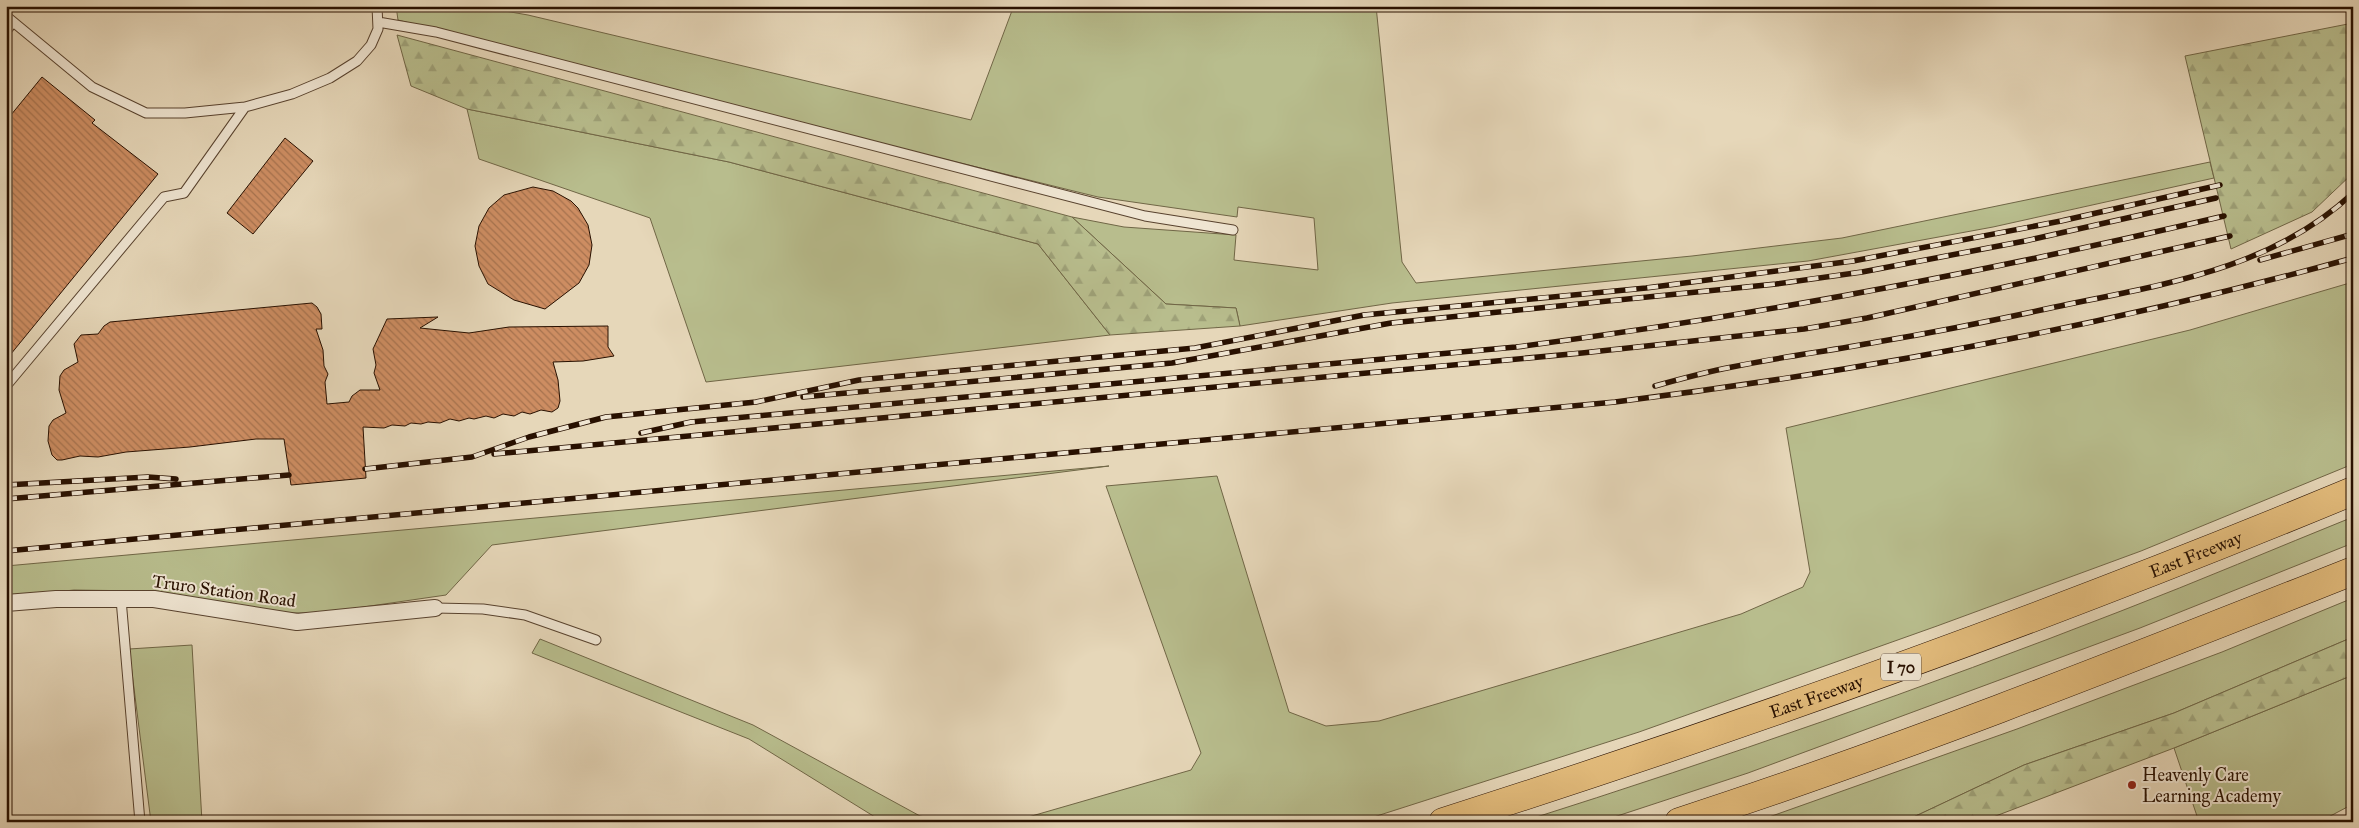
<svg xmlns="http://www.w3.org/2000/svg" width="2359" height="828" font-family="'IM FELL Great Primer',serif">
<style>
.grass{fill:#b8bd8d;stroke:#706646}
.forest{fill:url(#forest-firs);stroke:#706646}
.building{fill:url(#building-back-hatch);stroke:#281000}
.lines{fill:none;stroke-linecap:round;stroke-linejoin:round}
.lane-casing{stroke:#58422e;stroke-width:11}
.street-casing{stroke:#58422e;stroke-width:18}
.highway-casing{stroke:#281000;stroke-width:29}
.lane{stroke:#efe5d2;stroke-width:9}
.street{stroke:#efe5d2;stroke-width:16}
.highway{stroke:#e3bc7c;stroke-width:28}
.rail-casing{stroke:#281000;stroke-width:5.5}
.rail{stroke:#efe5d2;stroke-width:4;stroke-dasharray:11;stroke-linecap:butt}
.poi-dot{fill:#8f2418;stroke:#efe5d2;stroke-width:2}
.labels{text-anchor:middle;dominant-baseline:central;stroke-width:4;stroke-linejoin:round;paint-order:stroke}
.shield{fill:#efe5d2;stroke:#64503f;stroke-width:1}
.shield-label{font-size:16px;font-weight:bold;fill:#281000}
.street-label{font-size:18px;fill:#281000;stroke:#efe5d2}
.poi-label{font-size:18px;fill:#281000;stroke:#efe5d2;text-anchor:start}
</style>
<defs>
<pattern id="forest-firs" width="22" height="20" patternUnits="userSpaceOnUse" patternTransform="scale(1.25)"><rect width="22" height="20" fill="#b8bd8d"/><path d="M5 1l3.5 6h-7zM16 11l3.5 6h-7z" fill="#9ea178"/></pattern>
<pattern id="building-back-hatch" width="6" height="6" patternUnits="userSpaceOnUse" patternTransform="scale(1.25)"><rect width="6" height="6" fill="#cd8d62"/><path d="M-1 5l2 2M0 0l6 6M5-1l2 2" fill="none" stroke="#a6724e"/></pattern>
</defs>
<rect width="100%" height="100%" fill="#e6d7b9"/>
<filter id="stains"><feTurbulence type="fractalNoise" baseFrequency=".004" numOctaves="4"/><feColorMatrix values="0 0 0 0 .2 0 0 0 0 .09 0 0 0 0 .02 0 0 0 .5 -.17"/></filter>
<radialGradient id="worn" r=".72"><stop offset=".6" stop-color="#630" stop-opacity="0"/><stop offset="1" stop-color="#630" stop-opacity=".3"/></radialGradient>
<path class="grass" d="M 396,6 L 476,6 L 528,15 L 971,120 L 1013,8 L 1376,6 L 1402,262 L 1416,283 L 1692,256 L 1842,238 L 2210,162 L 2214,178 L 1993,227 L 1808,261 L 1392,303 L 1240,326 L 1236,308 L 1166,304 L 1072,217 L 1124,227 L 1236,235 L 1234,260 L 1318,270 L 1314,218 L 1238,207 L 1237,217 L 1098,197 L 761,114 L 398,20 Z
M 467,109 L 729,162 L 1038,244 L 1110,335 L 706,382 L 650,218 L 479,159 Z
M 2353,282 L 2353,464 L 2141,551 L 1937,626 L 1639,732 L 1358,822 L 1011,822 L 1191,770 L 1201,753 L 1106,486 L 1217,476 L 1289,712 L 1326,726 L 1379,721 L 1741,614 L 1803,587 L 1810,572 L 1786,428 L 2190,330 Z
M 1109,466 L 492,545 L 446,595 L 322,613 L 275,613 L 144,591 L 74,590 L 6,597 L 6,566 Z
M 2353,517 L 2353,543 L 2140,628 L 1748,773 L 1599,822 L 1521,822 C 1723,758 1924,688 2121,611 C 2199,581 2276,548 2353,517 Z
M 2353,598 L 2353,637 L 2174,713 L 2024,765 L 1903,822 L 1755,822 L 2017,729 L 2222,652 Z
M 540,639 L 753,725 L 920,816 L 952,822 L 883,822 L 749,739 L 532,653 Z
M 192,645 L 202,822 L 151,822 L 129,649 Z
M 2353,675 L 2353,804 L 2319,822 L 2199,822 L 2174,748 Z"/>
<path class="forest" d="M 2353,23 L 2353,173 L 2312,212 L 2231,249 L 2185,56 Z
M 397,35 L 1072,217 L 1166,304 L 1236,308 L 1240,326 L 1110,335 L 1038,244 L 729,162 L 467,109 L 411,86 Z
M 2353,637 L 2353,675 L 2174,748 L 1980,822 L 1903,822 L 2024,765 L 2174,713 Z"/>
<path class="building" d="M 42,77 L 95,120 L 92,123 L 158,174 L 6,360 L 6,121 Z
M 285,138 L 313,161 L 253,234 L 227,213 Z
M 533,187 L 553,191 L 571,201 L 578,208 L 588,225 L 592,245 L 589,265 L 579,283 L 545,309 L 514,300 L 488,284 L 479,266 L 475,246 L 479,226 L 489,208 L 504,195 Z
M 312,303 L 317,307 L 321,314 L 322,329 L 316,329 L 323,350 L 324,366 L 328,374 L 325,382 L 327,404 L 349,402 L 352,396 L 360,390 L 380,390 L 374,373 L 376,365 L 373,349 L 387,319 L 438,317 L 420,328 L 469,333 L 509,327 L 608,326 L 608,347 L 614,356 L 583,361 L 553,362 L 558,380 L 560,401 L 558,408 L 552,412 L 541,410 L 530,414 L 522,412 L 514,416 L 503,414 L 494,418 L 486,416 L 474,419 L 469,418 L 459,421 L 450,419 L 440,423 L 428,422 L 421,424 L 411,423 L 405,426 L 392,425 L 384,428 L 363,427 L 366,478 L 291,485 L 284,439 L 256,439 L 190,447 L 126,452 L 98,457 L 80,456 L 62,460 L 57,460 L 52,455 L 48,441 L 49,426 L 53,420 L 66,413 L 59,390 L 60,376 L 64,370 L 78,362 L 74,344 L 81,335 L 98,334 L 104,326 L 110,322 Z"/>
<g class="lines">
<g class="lane-casing">
<path id="lane" d="M 6,16 L 92,87 L 146,113 L 185,113 L 245,107 L 292,94 L 330,78 L 357,61 L 371,45 L 378,29 L 377,6
M 378,22 L 436,32 L 1145,216 L 1233,230
M 6,31 L 13,22
M 6,386 L 164,197 L 184,193 L 245,107
M 121,599 L 140,822
M 435,608 L 483,609 L 525,615 L 596,640"/>
</g>
<g class="street-casing">
<path id="street" d="M 6,603 L 56,599 L 154,599 L 297,622 L 435,608"/>
</g>
<g class="highway-casing">
<g id="highway">
<path id="s1" d="M 1443,822 C 1751,724 2054,615 2353,491"/>
<path d="M 1679,822 C 1907,748 2130,659 2353,571"/>
</g>
</g>
<use href="#lane" class="lane"/>
<use href="#street" class="street"/>
<use href="#highway" class="highway"/>
<g class="rail-casing">
<path id="rail" d="M 2260,260 L 2353,234
M 1655,386 C 1680,379 1706,372 1732,367 C 1780,357 1829,351 1877,342 C 1936,332 1996,320 2055,307 C 2160,285 2271,270 2353,193
M 803,397 L 1172,363 L 1391,323 L 1776,284 L 1862,272 L 2025,241 L 2216,198
M 641,433 L 691,422 L 1516,347 C 1755,316 1991,271 2224,216
M 494,454 L 1582,353 L 1804,329 L 1867,318 L 2230,236
M 365,469 L 472,457 L 529,437 L 606,417 L 756,402 L 859,380 L 1195,348 L 1364,315 L 1646,288 L 1853,261 L 2061,221 L 2220,185
M 6,485 L 148,477 L 176,479
M 6,499 L 289,475
M 6,551 L 1615,402 C 1864,371 2111,325 2353,258"/>
</g>
<use href="#rail" class="rail"/>
</g>
<circle class="poi-dot" cx="2132" cy="785" r="5"/>
<g class="labels">
<rect class="shield" x="1881" y="653.5" width="40" height="27" rx="4"/>
<g class="shield-label">
<text x="1901" y="667">I 70</text>
</g>
<g class="street-label">
<text stroke="none"><textPath href="#s1" startOffset="799">East Freeway</textPath></text>
<text transform="translate(224 591) rotate(8)">Truro Station Road</text>
<text stroke="none"><textPath href="#s1" startOffset="394">East Freeway</textPath></text>
</g>
<g class="poi-label">
<text x="2142" y="775">Heavenly Care<tspan x="2142" dy="21">Learning Academy</tspan></text>
</g>
</g>
<rect width="2359" height="828" fill="none" stroke="#e6d7b9" stroke-width="25"/>
<rect x="8" y="8" width="2344" height="813" fill="none" stroke="#281000" stroke-width="2.5"/>
<rect x="12" y="12" width="2334" height="803" fill="none" stroke="#281000"/>
<rect width="100%" height="100%" filter="url(#stains)"/>
<rect width="100%" height="100%" fill="url(#worn)"/>
</svg>
